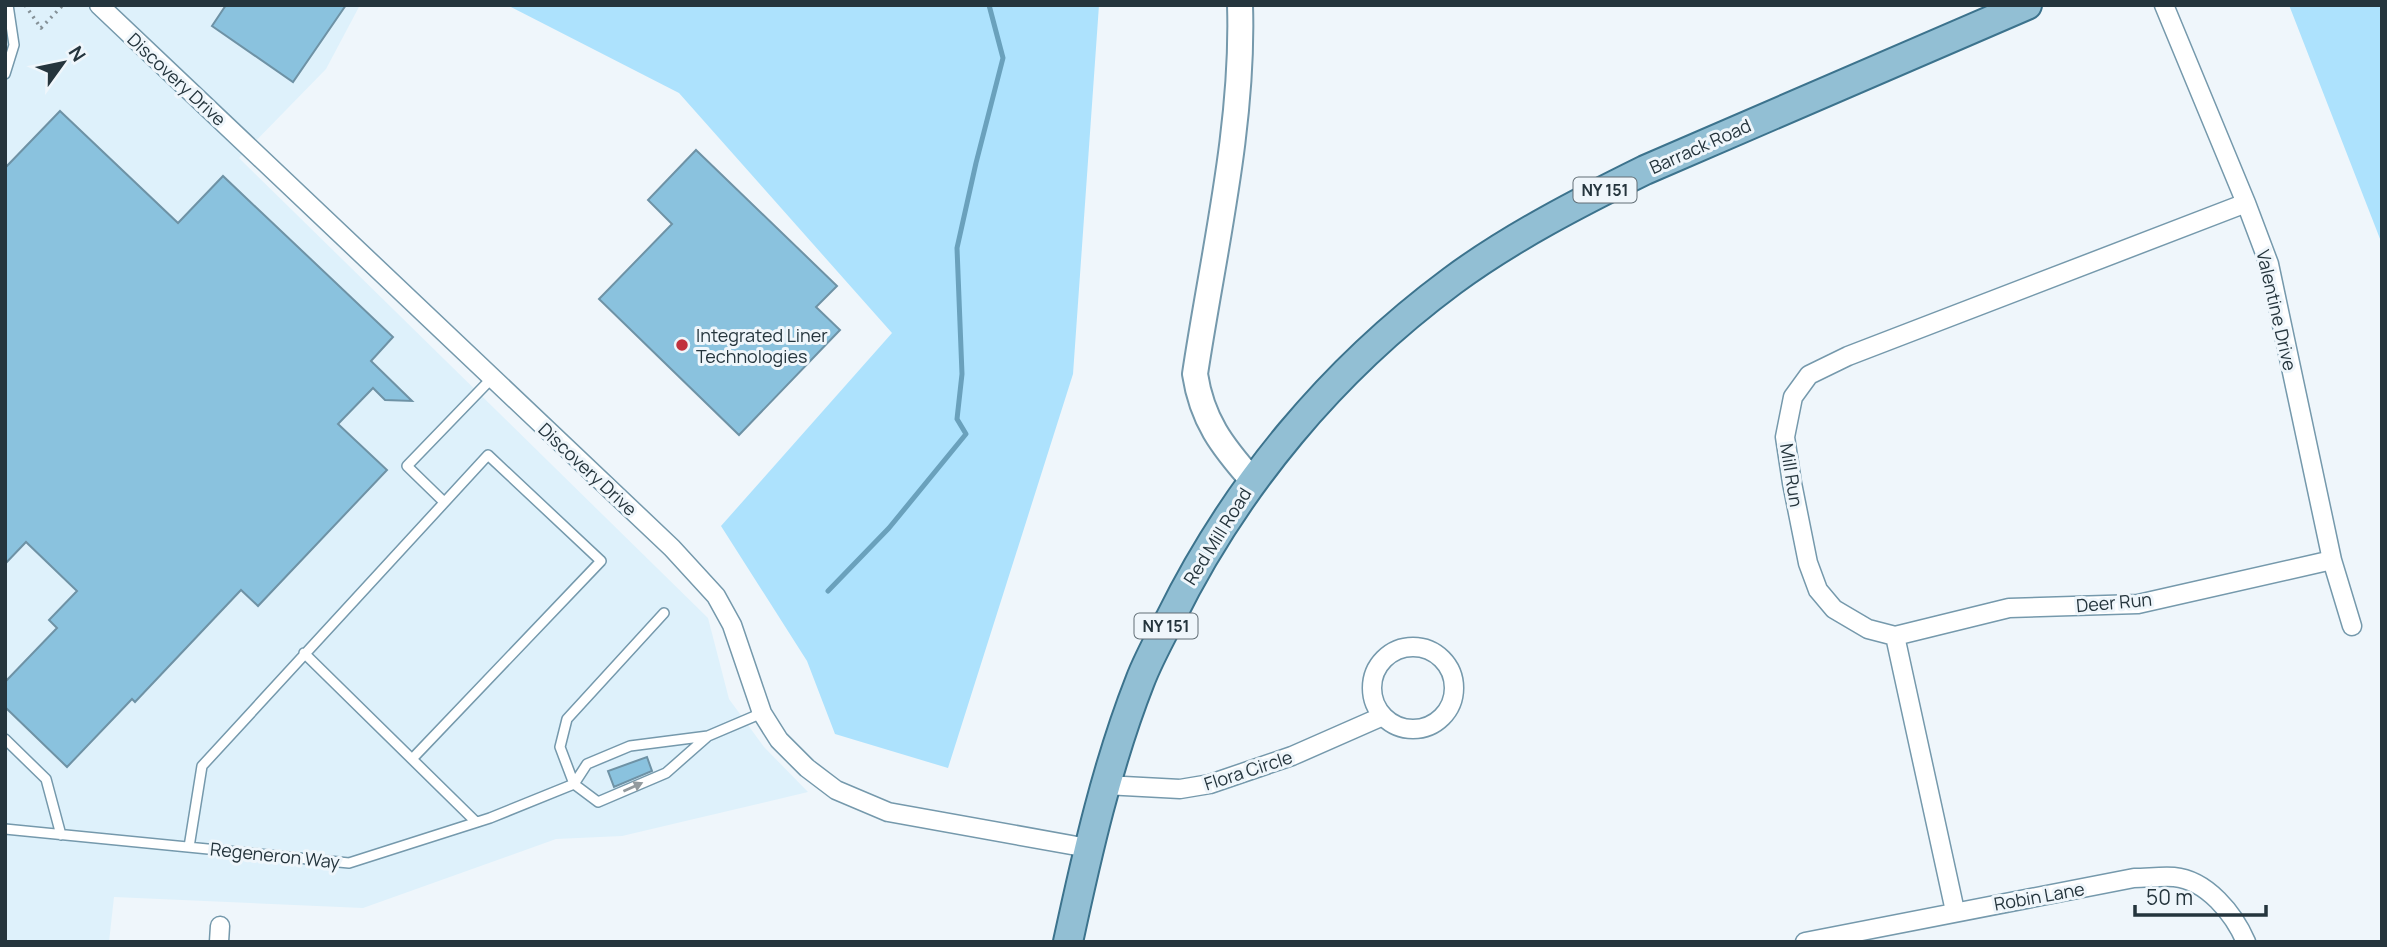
<svg xmlns="http://www.w3.org/2000/svg" width="2387" height="947" font-family="Manrope,sans-serif">
<style>
.built{fill:#def1fb}
.green{fill:#ade2fd}
.lines{fill:none;stroke-linecap:round;stroke-linejoin:round}
.stream{stroke:#6aa1bc;stroke-width:5}
.building{fill:#8ac2de;stroke:#6e92a5;stroke-width:2}
.lane-casing{stroke:#7599ac;stroke-width:12}
.street-casing{stroke:#7599ac;stroke-width:21}
.secondary-casing{stroke:#7599ac;stroke-width:28}
.primary-casing{stroke:#3c738d;stroke-width:32}
.path{stroke:#859197;stroke-width:3.5;stroke-dasharray:2 5;stroke-linecap:butt}
.lane{stroke:#fff;stroke-width:9}
.street{stroke:#fff;stroke-width:18}
.secondary{stroke:#fff;stroke-width:24}
.primary{stroke:#92bfd4;stroke-width:28}
.oneway{fill:#929a9e}
.poi-dot{fill:#c1313d;stroke:#eff6fb;stroke-width:2.5}
.labels{text-anchor:middle;dominant-baseline:central;stroke-width:6;stroke-linejoin:round;paint-order:stroke}
.shield{fill:#eff6fb;stroke:#626f76;stroke-width:2}
.shield-label{font-size:16px;font-weight:bold;fill:#25353d}
.street-label{font-size:18px;fill:#25353d;stroke:#eff6fb}
.poi-label{font-size:18px;fill:#25353d;stroke:#eff6fb;text-anchor:start}
</style>
<rect width="100%" height="100%" fill="#eff6fb"/>
<path class="built" d="M 5,5 L 360,5 L 326,69 L 239,158 L 708,618 L 729,699 L 764,747 L 808,792 L 622,836 L 556,839 L 363,908 L 114,897 L 109,942 L 5,942 Z"/>
<path class="green" d="M 507,5 L 1099,5 L 1073,374 L 948,768 L 835,734 L 807,661 L 721,526 L 892,333 L 679,93 Z
M 2289,5 L 2382,5 L 2382,244 Z"/>
<g class="lines">
<path class="stream" d="M 828,591 L 889,528 L 966,434 L 957,419 L 962,374 L 957,248 L 976,163 L 1003,58 L 989,5"/>
</g>
<path class="building" d="M 226,5 L 346,5 L 293,82 L 212,26 Z
M 60,111 L 178,223 L 223,176 L 393,337 L 371,361 L 412,401 L 385,400 L 373,388 L 338,424 L 387,470 L 258,606 L 241,590 L 135,702 L 132,699 L 67,767 L 5,707 L 5,682 L 57,628 L 49,620 L 77,591 L 26,542 L 5,564 L 5,168 Z
M 696,150 L 837,286 L 816,307 L 840,330 L 739,435 L 599,299 L 672,224 L 648,200 Z
M 647,757 L 652,771 L 614,787 L 608,771 Z"/>
<g class="lines">
<g class="lane-casing">
<path id="lane" d="M 5,74 L 14,45 L 8,5
M 444,502 L 407,466 L 492,378
M 304,653 L 476,822
M 5,739 L 46,779 L 61,835
M 574,784 L 560,747 L 567,719 L 664,613
M 574,784 L 598,802 L 666,773 L 708,736
M 5,829 L 349,863 L 490,818 L 574,784 L 587,764 L 630,746 L 708,736 L 762,713
M 189,847 L 202,766 L 488,455 L 601,561 L 412,759"/>
</g>
<g class="street-casing">
<path id="street" d="M 99,5 L 672,548 L 716,596 L 732,625 L 762,713 L 779,740 L 807,768 L 836,790 L 888,812 L 1088,848
M 2164,5 L 2246,203 L 2269,264 L 2332,560 L 2352,626
M 1895,636 L 2009,608 L 2138,604 L 2332,560
M1372 688a41 41 0 1 1 82 0a41 41 0 1 1-82 0Z
M 1105,785 L 1180,789 L 1210,784 L 1292,756 L 1383,716
M 1955,911 L 1895,636 L 1868,629 L 1834,609 L 1818,590 L 1808,563 L 1792,483 L 1785,437 L 1793,397 L 1809,375 L 1848,356 L 2246,203
M 219,942 L 220,926
M 1805,942 L 2134,878 C 2147,878 2161,876 2174,877 C 2207,880 2234,914 2246,942"/>
</g>
<g class="secondary-casing">
<path id="secondary" d="M 1240,5 C 1244,127 1213,254 1195,374 C 1202,420 1222,446 1252,480"/>
</g>
<g class="primary-casing">
<path id="primary" d="M 1068,942 C 1087,854 1107,765 1140,681 C 1148,660 1159,640 1170,619 C 1236,485 1332,370 1452,281 C 1510,238 1580,202 1645,170 L 2027,5"/>
</g>
<path class="path" d="M 25,5 L 41,28 L 63,5"/>
<use href="#lane" class="lane"/>
<use href="#street" class="street"/>
<use href="#secondary" class="secondary"/>
<use href="#primary" class="primary"/>
</g>
<defs><path id="oneway-solid" d="M-6-.8H1V-3.2L6.5 0L1 3.2V.8H-6Z" transform="scale(1.75)"/></defs>
<use class="oneway" href="#oneway-solid" transform="translate(633 787) rotate(-24)"/>
<circle class="poi-dot" cx="682" cy="345" r="7"/>
<g class="labels">
<g class="shield">
<rect x="1573.5" y="177.5" width="63" height="25" rx="5"/>
<rect x="1134.5" y="613.5" width="63" height="25" rx="5"/>
</g>
<g class="shield-label">
<text x="1605" y="190">NY 151</text>
<text x="1166" y="626">NY 151</text>
</g>
<g class="street-label">
<text transform="translate(177 79) rotate(43)">Discovery Drive</text>
<text transform="translate(1700 146) rotate(-24)">Barrack Road</text>
<text transform="translate(2277 310) rotate(77)">Valentine Drive</text>
<text transform="translate(588 469) rotate(43)">Discovery Drive</text>
<text transform="translate(1792 475) rotate(81)">Mill Run</text>
<text transform="translate(1217 536) rotate(-58)">Red Mill Road</text>
<text transform="translate(2114 602) rotate(-5)">Deer Run</text>
<text transform="translate(1248 770) rotate(-18)">Flora Circle</text>
<text transform="translate(275 855) rotate(6)">Regeneron Way</text>
<text transform="translate(2039 896) rotate(-10)">Robin Lane</text>
</g>
<g class="poi-label">
<text x="696" y="335">Integrated Liner<tspan x="696" dy="21">Technologies</tspan></text>
</g>
</g>
<rect width="2387" height="947" fill="none" stroke="#25353d" stroke-width="14"/>
<g transform="translate(63 63) rotate(57)" stroke="#eff6fb" stroke-width="5" paint-order="stroke">
<path d="M0-5L12 26L0 18L-12 26Z" fill="#25353d"/>
<text y="-10" font-size="19" font-weight="bold" text-anchor="middle" fill="#25353d">N</text>
</g>
<path d="M2135 905v10h131v-10" fill="none" stroke="#25353d" stroke-width="3.5"/>
<text x="2146" y="905" font-size="21" fill="#25353d" stroke="#eff6fb" stroke-width="5" paint-order="stroke">50 m</text>
</svg>
